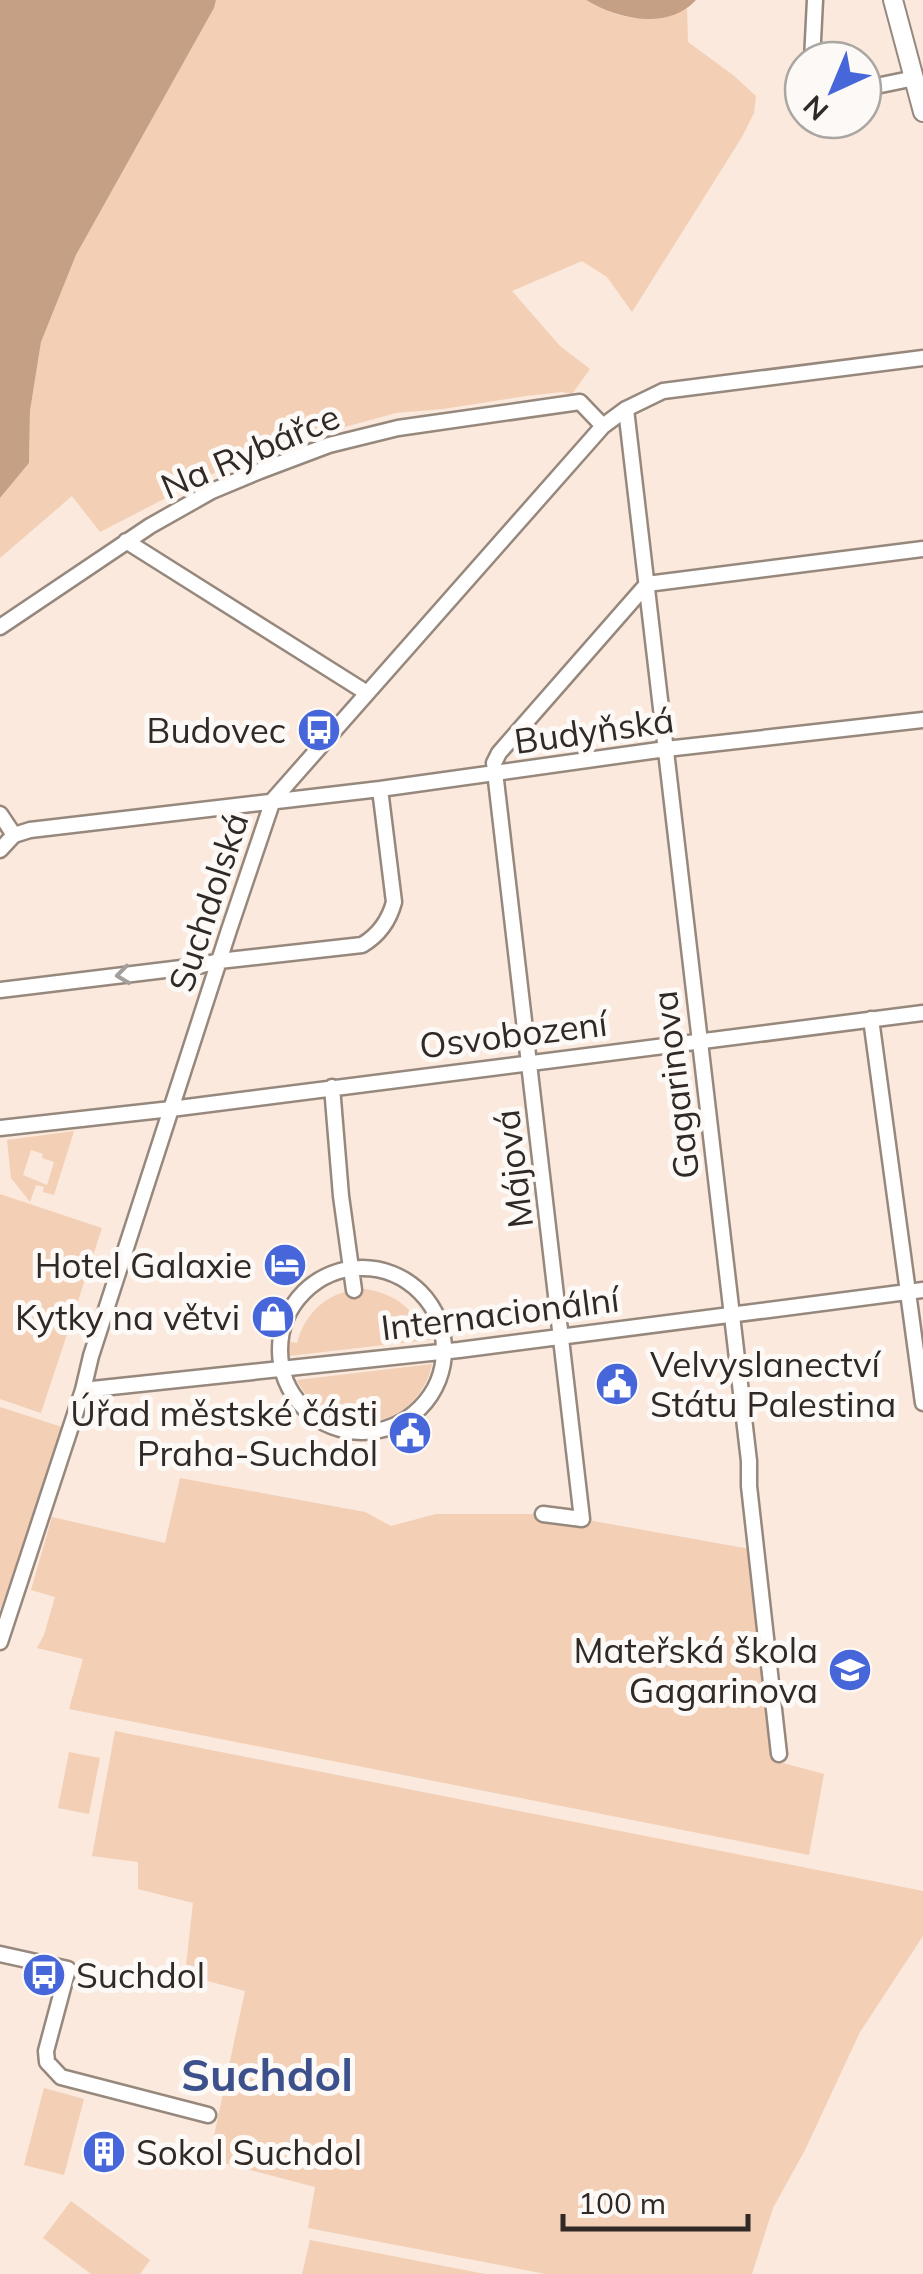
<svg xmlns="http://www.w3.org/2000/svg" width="923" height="2274" font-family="Mulish,sans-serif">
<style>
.green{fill:#f3cfb5;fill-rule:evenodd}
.forest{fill:#c6a084}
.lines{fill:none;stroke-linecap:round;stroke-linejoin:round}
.minor-casing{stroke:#97887d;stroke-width:19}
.major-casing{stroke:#97887d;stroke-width:22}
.minor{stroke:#fff;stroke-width:14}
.major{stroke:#fff;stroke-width:18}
.oneway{stroke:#a29f9d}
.labels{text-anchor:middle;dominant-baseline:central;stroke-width:10;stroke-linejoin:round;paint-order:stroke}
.street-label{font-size:35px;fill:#302925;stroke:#fcf9f6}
.poi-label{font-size:35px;fill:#302925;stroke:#fcf9f6;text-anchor:end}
.district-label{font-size:45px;font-weight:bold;fill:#3c508b;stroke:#fcf9f6}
</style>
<rect width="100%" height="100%" fill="#fae9dc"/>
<path class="green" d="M 216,0 L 586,0 C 623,22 648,23 687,9 L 688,42 L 733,75 L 756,96 L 754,113 L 742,137 L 632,312 L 607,277 L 582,261 L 512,291 L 560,346 L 590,369 L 572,394 L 562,392 L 526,396 L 443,409 L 396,413 L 257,451 L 100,532 L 72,496 L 0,558 L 0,498 L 29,463 L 30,411 L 41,342 L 76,255 L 214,8 Z
M 74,1131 L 54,1195 L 43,1192 L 44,1187 L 36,1185 L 30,1202 L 11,1178 L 7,1140 ZM 31,1150 L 43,1154 L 42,1158 L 54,1162 L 47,1185 L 23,1175 Z
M 0,1194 L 102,1228 L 41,1413 L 0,1399 Z
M 365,1289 C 392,1293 411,1306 423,1330 L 433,1329 L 436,1339 L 289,1356 L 287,1341 L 297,1343 C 306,1310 330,1290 365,1289 Z
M 432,1364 C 418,1433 327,1444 297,1380 Z
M 0,1407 L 62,1427 L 35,1513 L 0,1610 Z
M 180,1478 L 365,1512 L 391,1526 L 436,1514 L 543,1514 L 582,1519 L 750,1549 L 772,1760 L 824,1774 L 809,1855 L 69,1709 L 83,1659 L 37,1648 L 44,1635 L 55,1597 L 31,1590 L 52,1517 L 165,1543 Z
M 115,1731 L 923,1891 L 923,1936 L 860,2032 L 805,2150 L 773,2208 L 752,2274 L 546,2274 L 308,2228 L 315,2187 L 209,2159 L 245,1991 L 185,1975 L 193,1903 L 138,1889 L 138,1862 L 92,1856 Z
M 69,1752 L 100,1758 L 89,1814 L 58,1808 Z
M 44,2088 L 84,2099 L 64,2175 L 24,2165 Z
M 71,2201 L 150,2260 L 140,2274 L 91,2274 L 43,2238 Z
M 310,2240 L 485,2274 L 302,2274 Z"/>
<path class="forest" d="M 0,0 L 216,0 L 214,8 L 76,255 L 41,342 L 30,411 L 29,463 L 0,498 Z
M 586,0 L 696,0 C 668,31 617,19 586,0 Z"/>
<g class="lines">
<g class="minor-casing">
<path id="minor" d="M 812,60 L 815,0
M 863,86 L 876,86 L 915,78
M 626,409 L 749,1461 L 749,1486 L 779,1754
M 126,541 L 367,693
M 0,627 L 150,526 L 212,491 L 260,471 L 329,445 L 398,428 L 580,402 L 603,426
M 0,814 L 14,835
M 0,850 L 14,835 L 30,830 L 380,789 L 666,749 L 923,720
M 0,990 L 198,966 L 219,961 L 362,945 C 379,935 389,921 394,902 L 380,789
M 871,1019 L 923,1403
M 332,1087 L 341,1196 L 354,1290
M 0,1128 L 171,1109 L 923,1013
M280 1350a82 82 0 1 1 164 0a82 82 0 1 1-164 0Z
M 83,1390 L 459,1350 L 923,1290
M 543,1514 L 582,1519 L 494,763 L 499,753 L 647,584 L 923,549
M 0,1642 L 83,1390 L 91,1356 L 229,930 L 273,800 L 603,426 L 626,409 L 663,391 L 923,358
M 0,1954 L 68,1969 L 46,2051 L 47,2062 L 61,2077 L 208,2115"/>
</g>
<g class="major-casing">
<path id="major" d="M 893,0 L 923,112"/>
</g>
<use href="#minor" class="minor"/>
<use href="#major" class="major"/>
</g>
<defs><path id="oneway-chevron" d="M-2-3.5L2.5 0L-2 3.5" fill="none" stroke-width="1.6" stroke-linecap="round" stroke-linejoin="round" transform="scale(2.5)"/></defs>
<use class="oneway" href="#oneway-chevron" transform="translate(123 975) rotate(173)"/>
<defs>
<g id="bus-disc" transform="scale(2.25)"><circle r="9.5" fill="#4666d9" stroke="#fcf9f6"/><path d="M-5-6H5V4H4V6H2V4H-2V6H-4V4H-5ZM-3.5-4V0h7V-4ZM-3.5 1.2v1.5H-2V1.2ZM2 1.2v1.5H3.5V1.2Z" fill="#fff"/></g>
<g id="hotel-disc" transform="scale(2.25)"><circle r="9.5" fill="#4666d9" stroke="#fcf9f6"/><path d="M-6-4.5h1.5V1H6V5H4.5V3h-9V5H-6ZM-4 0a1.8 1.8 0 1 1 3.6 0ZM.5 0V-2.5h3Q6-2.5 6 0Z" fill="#fff"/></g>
<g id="shop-disc" transform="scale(2.25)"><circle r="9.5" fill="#4666d9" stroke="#fcf9f6"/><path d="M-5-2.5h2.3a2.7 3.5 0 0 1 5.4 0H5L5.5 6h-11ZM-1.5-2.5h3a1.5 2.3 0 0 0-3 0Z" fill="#fff"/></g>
<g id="civic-disc" transform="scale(2.25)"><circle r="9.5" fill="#4666d9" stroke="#fcf9f6"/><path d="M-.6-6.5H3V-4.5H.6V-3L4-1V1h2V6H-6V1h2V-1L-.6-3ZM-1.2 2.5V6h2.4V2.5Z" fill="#fff"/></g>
<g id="school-disc" transform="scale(2.25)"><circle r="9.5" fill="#4666d9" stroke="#fcf9f6"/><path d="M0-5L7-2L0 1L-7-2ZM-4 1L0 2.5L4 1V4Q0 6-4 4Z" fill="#fff"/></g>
<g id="building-disc" transform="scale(2.25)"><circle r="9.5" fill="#4666d9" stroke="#fcf9f6"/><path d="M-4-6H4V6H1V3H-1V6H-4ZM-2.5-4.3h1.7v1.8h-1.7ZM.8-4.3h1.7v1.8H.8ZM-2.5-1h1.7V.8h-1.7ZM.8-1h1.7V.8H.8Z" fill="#fff"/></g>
</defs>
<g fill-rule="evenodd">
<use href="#bus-disc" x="319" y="730"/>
<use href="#hotel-disc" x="285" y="1265"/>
<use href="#shop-disc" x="273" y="1317"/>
<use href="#civic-disc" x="617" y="1384"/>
<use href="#civic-disc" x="410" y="1433"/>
<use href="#school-disc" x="850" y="1670"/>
<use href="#bus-disc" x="44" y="1975"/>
<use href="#building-disc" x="104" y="2152"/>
</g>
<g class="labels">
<g class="street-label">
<text transform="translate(250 451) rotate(-23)">Na Rybářce</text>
<text transform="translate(594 730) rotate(-8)">Budyňská</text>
<text transform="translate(208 902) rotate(-72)">Suchdolská</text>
<text transform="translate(513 1034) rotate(-7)">Osvobození</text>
<text transform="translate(675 1085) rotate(-97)">Gagarinova</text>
<text transform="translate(513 1169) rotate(-97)">Májová</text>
<text transform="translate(500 1313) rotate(-7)">Internacionální</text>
</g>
<g class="poi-label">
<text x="286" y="730">Budovec</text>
<text x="252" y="1265">Hotel Galaxie</text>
<text x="240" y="1317">Kytky na větvi</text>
<text x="650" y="1364" text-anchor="start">Velvyslanectví<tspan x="650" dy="40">Státu Palestina</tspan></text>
<text x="378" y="1413">Úřad městské části<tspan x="378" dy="40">Praha-Suchdol</tspan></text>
<text x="818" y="1650">Mateřská škola<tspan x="818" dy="40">Gagarinova</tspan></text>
<text x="76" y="1975" text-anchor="start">Suchdol</text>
<text x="136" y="2152" text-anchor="start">Sokol Suchdol</text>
</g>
<g class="district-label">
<text x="267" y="2074">Suchdol</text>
</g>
</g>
<g transform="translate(833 90) rotate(224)"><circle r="48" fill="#fcf9f6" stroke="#aaa6a2" stroke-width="2.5"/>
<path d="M0-8L18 38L0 25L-18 38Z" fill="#4666d9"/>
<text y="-15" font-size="28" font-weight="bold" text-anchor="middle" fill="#302925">N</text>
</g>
<path d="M563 2214v15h185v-15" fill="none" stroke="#302925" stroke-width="5"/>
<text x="578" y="2214" font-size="30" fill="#302925" stroke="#fcf9f6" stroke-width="8" paint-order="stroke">100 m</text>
</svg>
